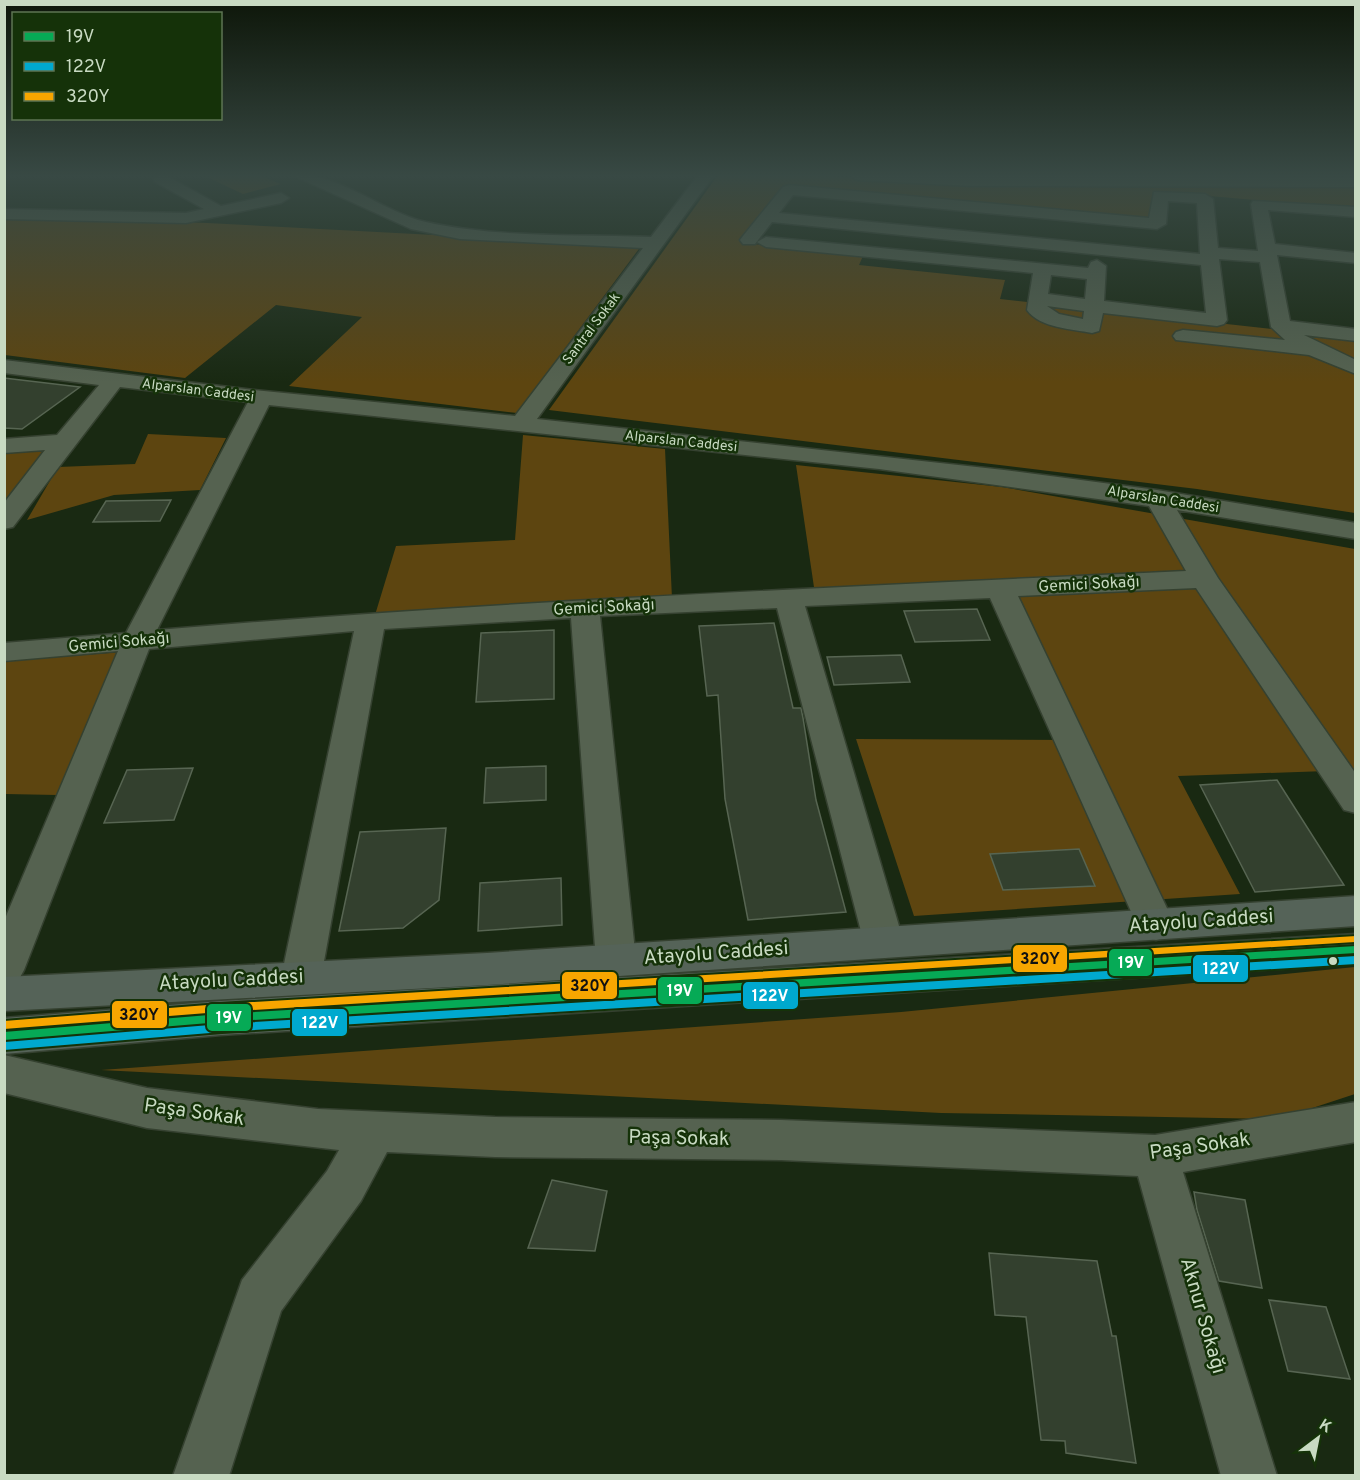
<svg xmlns="http://www.w3.org/2000/svg" width="1360" height="1480" font-family="Overpass,sans-serif">
<style>
.green{fill:#5d4510}
.building{fill:#33402e;stroke:#576552;stroke-width:1.5}
.lines{fill:none;stroke-linecap:round;stroke-linejoin:round}
.minor-casing{stroke:#354130;stroke-width:3}
.major-casing{stroke:#354130;stroke-width:3}
.minor{fill:#556250;fill-rule:evenodd}
.major{fill:#556358;fill-rule:evenodd}
.bus-1-casing{stroke:#153209;stroke-width:4}
.bus-2-casing{stroke:#153209;stroke-width:4}
.bus-3-casing{stroke:#153209;stroke-width:4}
.bus-1{fill:#06aa56;fill-rule:evenodd}
.bus-2{fill:#00a9ce;fill-rule:evenodd}
.bus-3{fill:#f7a600;fill-rule:evenodd}
.bus-dot{fill:#c8dac2;stroke:#153209;stroke-width:2}
.labels{text-anchor:middle;dominant-baseline:central;stroke-width:5;stroke-linejoin:round;paint-order:stroke}
.far-street-label{font-size:14px;fill:#c8dac2;stroke:#153209}
.street-label{font-size:16px;fill:#c8dac2;stroke:#153209}
.near-street-label{font-size:20px;fill:#c8dac2;stroke:#153209}
.line-badge{stroke:#153209;stroke-width:2}
.badge-label{font-size:16px;text-anchor:middle;font-weight:bold;fill:#fff}
.pale-badge-label{font-size:16px;text-anchor:middle;font-weight:bold;fill:#111}
</style>
<rect width="100%" height="100%" fill="#192912"/>
<path class="green" d="M 216,175 L 259,175 L 281,184 L 243,194 L 207,177 Z
M 718,175 L 807,175 L 948,183 L 1355,184 L 1355,209 L 1153,191 L 1152,221 L 785,187 L 744,243 L 863,256 L 859,265 L 1005,280 L 1000,299 L 1355,338 L 1355,513 L 1197,489 L 549,410 Z
M 5,216 L 207,223 L 641,246 L 517,413 L 289,386 L 362,317 L 276,305 L 185,378 L 5,355 Z
M 148,434 L 226,438 L 200,490 L 114,495 L 27,520 L 58,467 L 135,464 Z
M 523,435 L 665,449 L 672,598 L 375,615 L 396,546 L 515,540 Z
M 52,447 L 5,514 L 5,451 Z
M 796,465 L 1002,487 L 1355,549 L 1355,770 L 1178,776 L 1240,894 L 914,916 L 856,739 L 1082,740 L 1006,584 L 815,594 Z
M 122,652 L 57,795 L 5,794 L 5,661 Z
M 1355,967 L 1355,1094 L 1279,1119 L 941,1113 L 101,1070 L 901,1012 Z"/>
<path class="building" d="M 4,378 L 80,387 L 22,429 L 4,428 Z
M 171,500 L 160,521 L 93,522 L 106,501 Z
M 977,609 L 990,640 L 915,642 L 904,611 Z
M 774,623 L 793,708 L 801,708 L 803,718 L 816,800 L 846,912 L 748,920 L 725,799 L 718,695 L 707,696 L 699,626 Z
M 554,630 L 554,699 L 476,702 L 481,633 Z
M 901,655 L 910,682 L 834,685 L 827,657 Z
M 546,766 L 546,800 L 484,803 L 486,768 Z
M 193,768 L 174,820 L 104,823 L 127,770 Z
M 1277,780 L 1344,885 L 1255,892 L 1200,785 Z
M 446,828 L 439,900 L 403,928 L 339,931 L 360,832 Z
M 1079,849 L 1095,886 L 1003,890 L 990,854 Z
M 561,878 L 562,925 L 478,931 L 480,883 Z
M 552,1180 L 607,1191 L 595,1251 L 528,1248 Z
M 1194,1192 L 1245,1200 L 1262,1288 L 1219,1281 L 1197,1210 Z
M 989,1253 L 1097,1261 L 1112,1336 L 1116,1336 L 1136,1463 L 1066,1453 L 1065,1441 L 1041,1440 L 1026,1317 L 995,1315 Z
M 1269,1300 L 1326,1307 L 1350,1379 L 1288,1371 Z"/>
<g class="lines">
<g class="minor-casing">
<path id="minor" d="M 160,175 L 167,176 L 221,206 L 281,193 L 289,198 L 281,203 L 186,223 L 4,219 L 4,209 L 186,213 L 204,209 L 155,182 L 153,179 Z
M 292,175 C 337,171 382,212 426,222 C 497,238 578,234 651,237 L 698,175 L 714,175 L 537,419 L 1004,470 L 1157,490 L 1356,523 L 1356,539 L 1177,510 L 1218,578 L 1356,774 L 1356,813 L 1344,810 L 1196,588 L 1018,596 L 1175,925 L 1170,936 L 1156,940 L 1142,936 L 990,598 L 805,606 L 904,943 L 898,954 L 884,958 L 870,954 L 864,943 L 777,608 L 600,616 L 636,961 L 630,972 L 616,977 L 602,972 L 596,961 L 571,618 L 384,629 L 321,978 L 315,989 L 301,994 L 287,989 L 281,978 L 354,631 L 149,649 L 24,970 L 18,981 L 4,986 L 4,921 L 118,651 L 4,661 L 4,643 L 126,633 L 248,402 L 120,387 L 13,527 L 4,529 L 4,503 L 45,450 L 4,453 L 4,439 L 57,435 L 99,385 L 4,373 L 4,360 L 254,390 L 515,416 L 643,248 L 460,239 L 411,229 ZM 269,405 L 879,469 L 1149,506 L 1186,571 C 842,587 499,601 157,630 Z
M 849,175 L 1356,177 L 1356,187 L 971,186 L 857,180 Z
M 789,185 L 1149,218 L 1154,192 L 1205,194 L 1213,199 L 1218,248 L 1258,251 L 1251,204 L 1253,201 L 1356,207 L 1356,217 L 1268,210 L 1275,244 L 1356,253 L 1356,263 L 1277,255 L 1290,321 L 1356,329 L 1356,341 L 1304,335 L 1356,360 L 1356,374 L 1309,355 L 1176,340 L 1173,336 L 1176,332 L 1183,330 L 1285,340 L 1271,327 L 1260,262 L 1219,259 L 1227,320 L 1224,324 L 1217,326 L 1103,313 L 1099,331 L 1092,333 C 1072,329 1040,328 1027,310 L 1033,273 L 766,247 L 757,242 L 766,237 L 1088,268 L 1091,262 L 1097,260 L 1106,266 L 1104,301 L 1206,313 L 1201,265 L 772,222 L 755,244 L 743,244 L 740,240 L 743,236 L 783,187 ZM 793,195 L 1157,229 L 1166,224 L 1168,201 L 1197,203 L 1200,254 L 779,213 ZM 1051,275 L 1087,279 L 1085,299 L 1048,294 ZM 1047,306 L 1084,311 L 1083,319 L 1059,314 Z
M 4,1055 L 147,1088 L 318,1109 L 495,1117 L 781,1120 L 1155,1135 L 1356,1102 L 1356,1142 L 1183,1172 L 1277,1476 L 1221,1476 L 1138,1176 L 781,1160 L 495,1157 L 387,1152 L 361,1201 L 281,1311 L 229,1476 L 173,1476 L 242,1280 L 327,1171 L 339,1150 L 147,1128 L 4,1093 Z"/>
</g>
<g class="major-casing">
<path id="major" d="M 1356,896 L 1356,926 L 487,985 L 4,1011 L 4,977 L 487,953 Z
M 1356,934 L 1356,964 L 221,1035 L 4,1054 L 4,1018 L 221,1001 Z"/>
</g>
<use href="#minor" class="minor"/>
<use href="#major" class="major"/>
<g class="bus-1-casing">
<path id="bus-1" d="M 1356,946 L 1356,953 L 221,1022 L 4,1040 L 4,1032 L 221,1014 Z"/>
</g>
<g class="bus-2-casing">
<path id="bus-2" d="M 1356,956 L 1356,964 L 222,1032 L 4,1050 L 5,1042 L 222,1024 Z"/>
</g>
<g class="bus-3-casing">
<path id="bus-3" d="M 1356,936 L 1355,942 L 220,1012 L 4,1029 L 4,1021 L 220,1004 Z"/>
</g>
<use href="#bus-1" class="bus-1"/>
<use href="#bus-2" class="bus-2"/>
<use href="#bus-3" class="bus-3"/>
</g>
<linearGradient id="sky" x2="0" y2="1"><stop stop-color="#0e170a"/><stop offset="0.46" stop-color="#384944"/><stop offset="1" stop-color="#384944" stop-opacity="0"/></linearGradient>
<rect width="1360" height="382" fill="url(#sky)"/>
<circle class="bus-dot" cx="1333" cy="961" r="5"/>
<g class="labels">
<g class="far-street-label">
<text transform="translate(592 329) rotate(-53)">Santral Sokak</text>
<text transform="translate(198 391) rotate(7)">Alparslan Caddesi</text>
<text transform="translate(681 442) rotate(6)">Alparslan Caddesi</text>
<text transform="translate(1163 500) rotate(9)">Alparslan Caddesi</text>
</g>
<g class="street-label">
<text transform="translate(1089 585) rotate(-3)">Gemici Sokağı</text>
<text transform="translate(604 608) rotate(-3)">Gemici Sokağı</text>
<text transform="translate(119 643) rotate(-5)">Gemici Sokağı</text>
</g>
<g class="near-street-label">
<text transform="translate(1201 922) rotate(-4)">Atayolu Caddesi</text>
<text transform="translate(716 954) rotate(-4)">Atayolu Caddesi</text>
<text transform="translate(231 981) rotate(-3)">Atayolu Caddesi</text>
<text transform="translate(194 1113) rotate(8)">Paşa Sokak</text>
<text transform="translate(679 1139) rotate(1)">Paşa Sokak</text>
<text transform="translate(1200 1147) rotate(-8)">Paşa Sokak</text>
<text transform="translate(1202 1316) rotate(74)">Aknur Sokağı</text>
</g>
</g>
<g class="line-badge">
<rect x="1012" y="944" width="56" height="29" rx="6" fill="#f7a600"/>
<rect x="1108" y="948" width="45" height="29" rx="6" fill="#06aa56"/>
<rect x="1192" y="954" width="57" height="29" rx="6" fill="#00a9ce"/>
<rect x="561" y="971" width="57" height="29" rx="6" fill="#f7a600"/>
<rect x="657" y="976" width="46" height="29" rx="6" fill="#06aa56"/>
<rect x="742" y="981" width="57" height="29" rx="6" fill="#00a9ce"/>
<rect x="111" y="1000" width="57" height="29" rx="6" fill="#f7a600"/>
<rect x="206" y="1003" width="46" height="29" rx="6" fill="#06aa56"/>
<rect x="291" y="1008" width="57" height="29" rx="6" fill="#00a9ce"/>
</g>
<g class="badge-label">
<text x="1131" y="968">19V</text>
<text x="1221" y="974">122V</text>
<text x="680" y="996">19V</text>
<text x="770" y="1001">122V</text>
<text x="229" y="1023">19V</text>
<text x="320" y="1028">122V</text>
</g>
<g class="pale-badge-label">
<text x="1040" y="964">320Y</text>
<text x="590" y="991">320Y</text>
<text x="139" y="1020">320Y</text>
</g>
<rect width="1360" height="1480" fill="none" stroke="#c8dac2" stroke-width="12"/>
<rect x="12" y="12" width="210" height="108" fill="#153209" stroke="#5d7553" stroke-width="1.5"/>
<rect x="24" y="32" width="30" height="9" fill="#06aa56" stroke="#5d7553" stroke-width="1.5"/>
<text x="66" y="42" font-size="18" fill="#c8dac2">19V</text>
<rect x="24" y="62" width="30" height="9" fill="#00a9ce" stroke="#5d7553" stroke-width="1.5"/>
<text x="66" y="72" font-size="18" fill="#c8dac2">122V</text>
<rect x="24" y="92" width="30" height="9" fill="#f7a600" stroke="#5d7553" stroke-width="1.5"/>
<text x="66" y="102" font-size="18" fill="#c8dac2">320Y</text>
<g transform="translate(1318 1438) rotate(32)" stroke="#153209" stroke-width="4.5" paint-order="stroke">
<path d="M0-4.5L10 22L0 15L-10 22Z" fill="#c8dac2"/>
<text y="-9" font-size="16" font-weight="bold" text-anchor="middle" fill="#c8dac2">K</text>
</g>
</svg>
